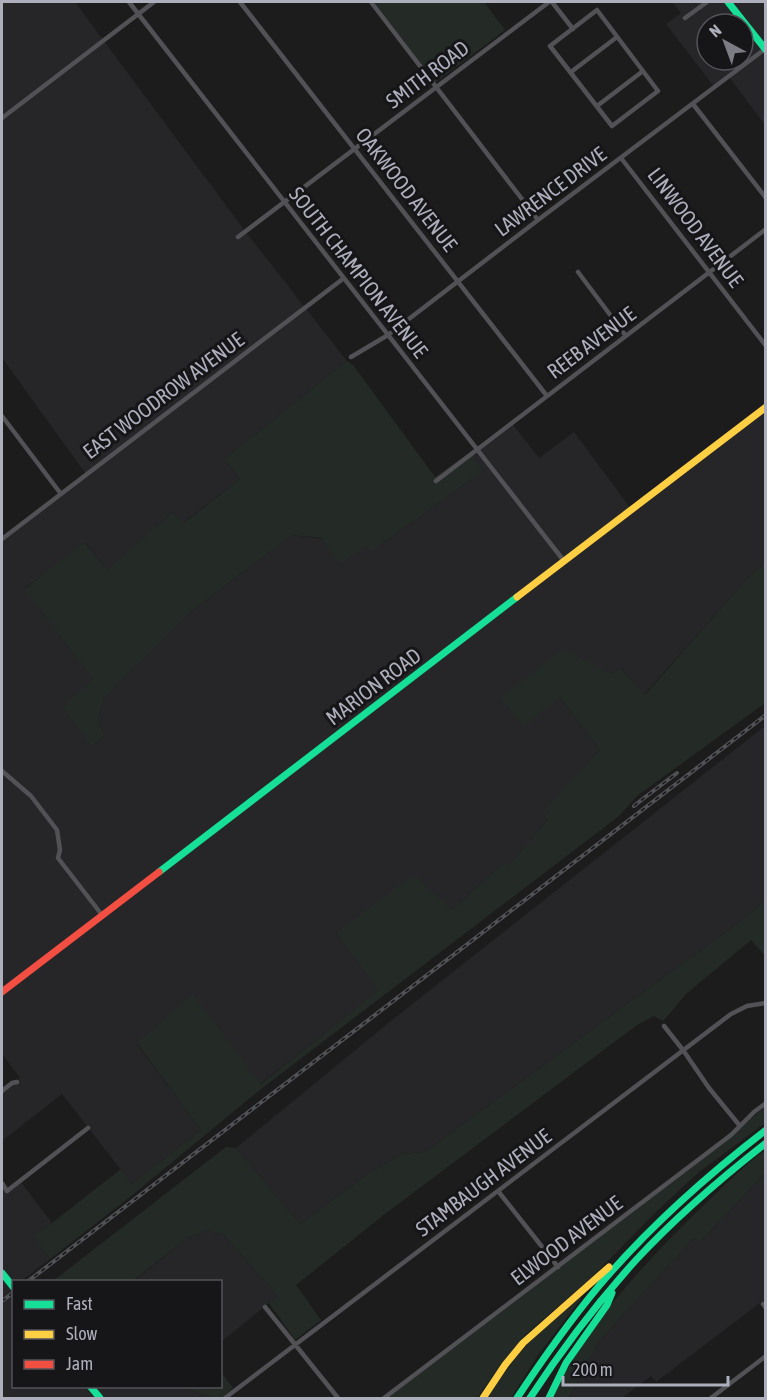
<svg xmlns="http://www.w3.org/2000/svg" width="767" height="1400" font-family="'Asap Condensed',sans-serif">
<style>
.built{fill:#262628;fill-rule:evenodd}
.green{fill:#242b26}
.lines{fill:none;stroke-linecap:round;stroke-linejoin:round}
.street{stroke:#525256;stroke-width:4.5}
.fast{stroke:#16e098;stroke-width:7}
.slow{stroke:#ffcf43;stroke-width:7}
.jam{stroke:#f24e42;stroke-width:7}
.rail-casing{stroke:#515256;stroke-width:4}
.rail{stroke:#161618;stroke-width:1.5;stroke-dasharray:4.5;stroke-linecap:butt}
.labels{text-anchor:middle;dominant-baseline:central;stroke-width:6;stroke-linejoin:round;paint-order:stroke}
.street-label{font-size:21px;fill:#aeafbc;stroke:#161618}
</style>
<rect width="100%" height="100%" fill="#1c1c1c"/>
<path class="built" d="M 2,2 L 75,2 L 245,231 L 347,361 L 225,459 L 240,479 L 183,523 L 173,512 L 107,571 L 86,543 L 25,588 L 94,680 L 92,746 L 104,736 L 98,719 L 106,696 L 185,616 L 292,535 L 365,545 L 371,551 L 483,471 L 470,452 L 511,422 L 539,458 L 574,432 L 631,509 L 765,407 L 765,563 L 744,582 L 644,695 L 620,668 L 611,674 L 560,697 L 600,750 L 544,811 L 548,820 L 509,867 L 505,862 L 452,910 L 336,933 L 380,990 L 260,1084 L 193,995 L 137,1044 L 201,1130 L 132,1184 L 62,1094 L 2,1141 L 2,1092 L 20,1078 L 2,1054 L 2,540 L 86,474 L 2,358 Z
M 672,2 L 765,2 L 765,125 L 730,78 L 715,88 L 666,24 L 681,13 ZM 707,24 L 743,24 L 743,60 L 707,60 Z
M 765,726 L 765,900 L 741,921 L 425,1152 L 403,1154 L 369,1173 L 300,1224 L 236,1148 L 392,1020 Z
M 765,1173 L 765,1299 L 656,1382 L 651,1376 L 622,1398 L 568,1398 L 600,1340 L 694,1238 L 699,1243 Z
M 20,1181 L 52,1223 L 33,1236 L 50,1259 L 21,1281 L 14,1282 L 14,1386 L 179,1387 L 213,1398 L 2,1398 L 2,1182 L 8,1190 Z
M 207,1230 L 224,1235 L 278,1296 L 221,1342 L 220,1282 L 133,1282 L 187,1238 Z"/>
<path class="green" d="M 374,2 L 484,2 L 505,30 L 435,83 Z
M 347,361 L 353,365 L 435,477 L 470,452 L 483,471 L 370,552 L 365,545 L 341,564 L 321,538 L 292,535 L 189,613 L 106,696 L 98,719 L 104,736 L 92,746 L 63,707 L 93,679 L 25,589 L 57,563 L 85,543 L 107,570 L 173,512 L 184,523 L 240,479 L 225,459 Z
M 765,563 L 765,703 L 637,796 L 619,816 L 261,1089 L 130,1197 L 50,1259 L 33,1236 L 52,1223 L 121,1169 L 132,1184 L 201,1130 L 137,1043 L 193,994 L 261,1084 L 379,990 L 336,933 L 414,875 L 452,910 L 505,862 L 509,866 L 548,820 L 543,811 L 600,750 L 560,697 L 523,727 L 501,697 L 563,649 L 611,674 L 620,668 L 645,695 L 744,582 Z
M 765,900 L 765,956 L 751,940 L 687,993 L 663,1021 L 654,1016 L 637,1025 L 381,1217 L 296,1285 L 321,1320 L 295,1340 L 269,1303 L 278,1296 L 224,1235 L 207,1230 L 187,1238 L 133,1281 L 53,1281 L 226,1147 L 236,1148 L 300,1224 L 369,1173 L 403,1154 L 425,1152 L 741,921 Z
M 765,1107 L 765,1123 L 698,1173 L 657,1211 L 591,1278 L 525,1335 L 508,1355 L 477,1398 L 387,1398 L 732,1137 L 740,1128 Z
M 765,1150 L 765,1173 L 699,1243 L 694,1238 L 600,1340 L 568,1398 L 552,1398 C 588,1322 647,1260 707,1202 C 726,1184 745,1165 765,1150 Z
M 580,1297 L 581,1299 L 538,1355 L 511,1398 L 486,1398 L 516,1357 L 535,1336 Z
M 221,1372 L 233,1388 L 221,1398 L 213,1398 L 179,1387 L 220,1386 Z"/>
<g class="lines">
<path class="street" d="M 129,2 L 564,561
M 240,2 L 547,396
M 371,2 L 538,220
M 552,2 L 573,29
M 597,10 L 658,91 L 612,126 L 550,46 Z
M 685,18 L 707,2
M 571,72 L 617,37
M 693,104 L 766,198
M 597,106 L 643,71
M 2,118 L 154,2
M 621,158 L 766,346
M 238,237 L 549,2
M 578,272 L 626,336
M 351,357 L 388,335 L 538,220 L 765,49
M 2,416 L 61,494
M 436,481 L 766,229
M 2,539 L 344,278
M 2,771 L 31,796 L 57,830 L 60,850 L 58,858 L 102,915
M 664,1026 L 683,1050 L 709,1088 L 740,1126
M 2,1091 L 12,1083 L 17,1082
M 2,1183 L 7,1191 L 88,1128
M 498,1191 L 558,1267
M 763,1304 L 766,1308
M 265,1307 L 338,1398
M 225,1398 L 731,1014 L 747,1006 L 766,1003
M 384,1398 L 731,1135 L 754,1112 L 766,1103
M 711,1398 L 766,1356"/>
<path class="fast" d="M 728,2 L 766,50
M 159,872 L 517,597
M 2,1273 L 14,1288
M 90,1386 L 100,1398
M 517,1398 C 542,1360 569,1322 598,1287 C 648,1228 705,1177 766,1130
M 530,1398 C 562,1349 597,1303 636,1260 C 676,1217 720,1179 766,1143
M 549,1398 L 566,1363 L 607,1305 L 612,1293"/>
<path class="slow" d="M 517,597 L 766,407
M 483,1398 L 505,1365 L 523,1343 L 609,1267"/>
<path class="jam" d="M 2,992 L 159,872"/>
<g class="rail-casing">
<path id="rail" d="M 634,806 L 644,798 L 677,773
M 27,1282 L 766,715
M 2,1301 L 14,1292"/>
</g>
<use href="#rail" class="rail"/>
</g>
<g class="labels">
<g class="street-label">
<text transform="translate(427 74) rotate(-37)">SMITH ROAD</text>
<text transform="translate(407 189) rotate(52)">OAKWOOD AVENUE</text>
<text transform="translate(550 191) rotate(-37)">LAWRENCE DRIVE</text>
<text transform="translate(696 227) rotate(53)">LINWOOD AVENUE</text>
<text transform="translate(359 272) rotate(52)">SOUTH CHAMPION AVENUE</text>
<text transform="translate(591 342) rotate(-37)">REEB AVENUE</text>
<text transform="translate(163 395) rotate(-37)">EAST WOODROW AVENUE</text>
<text transform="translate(373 686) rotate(-37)">MARION ROAD</text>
<text transform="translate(483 1182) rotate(-37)">STAMBAUGH AVENUE</text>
<text transform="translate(566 1240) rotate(-37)">ELWOOD AVENUE</text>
</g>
</g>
<rect width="767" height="1400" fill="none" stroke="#aeafbc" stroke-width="6"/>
<rect x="12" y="1280" width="210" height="108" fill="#161618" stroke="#53535a" stroke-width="1.5"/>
<rect x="24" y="1300" width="30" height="9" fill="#16e098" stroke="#53535a" stroke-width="1.5"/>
<text x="66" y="1310" font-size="18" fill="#aeafbc">Fast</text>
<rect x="24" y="1330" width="30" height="9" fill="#ffcf43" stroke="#53535a" stroke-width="1.5"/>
<text x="66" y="1340" font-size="18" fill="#aeafbc">Slow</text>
<rect x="24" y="1360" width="30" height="9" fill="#f24e42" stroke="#53535a" stroke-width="1.5"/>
<text x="66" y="1370" font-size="18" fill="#aeafbc">Jam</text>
<g transform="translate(725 42) rotate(319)"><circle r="28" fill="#161618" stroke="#53535a" stroke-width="1.5"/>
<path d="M0-4.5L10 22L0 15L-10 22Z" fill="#7b7c84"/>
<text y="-9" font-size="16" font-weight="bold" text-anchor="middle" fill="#aeafbc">N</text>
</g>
<path d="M563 1376v9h165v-9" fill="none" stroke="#aeafbc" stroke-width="3"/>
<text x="572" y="1376" font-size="18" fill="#aeafbc" stroke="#161618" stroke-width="4.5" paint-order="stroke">200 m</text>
</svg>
